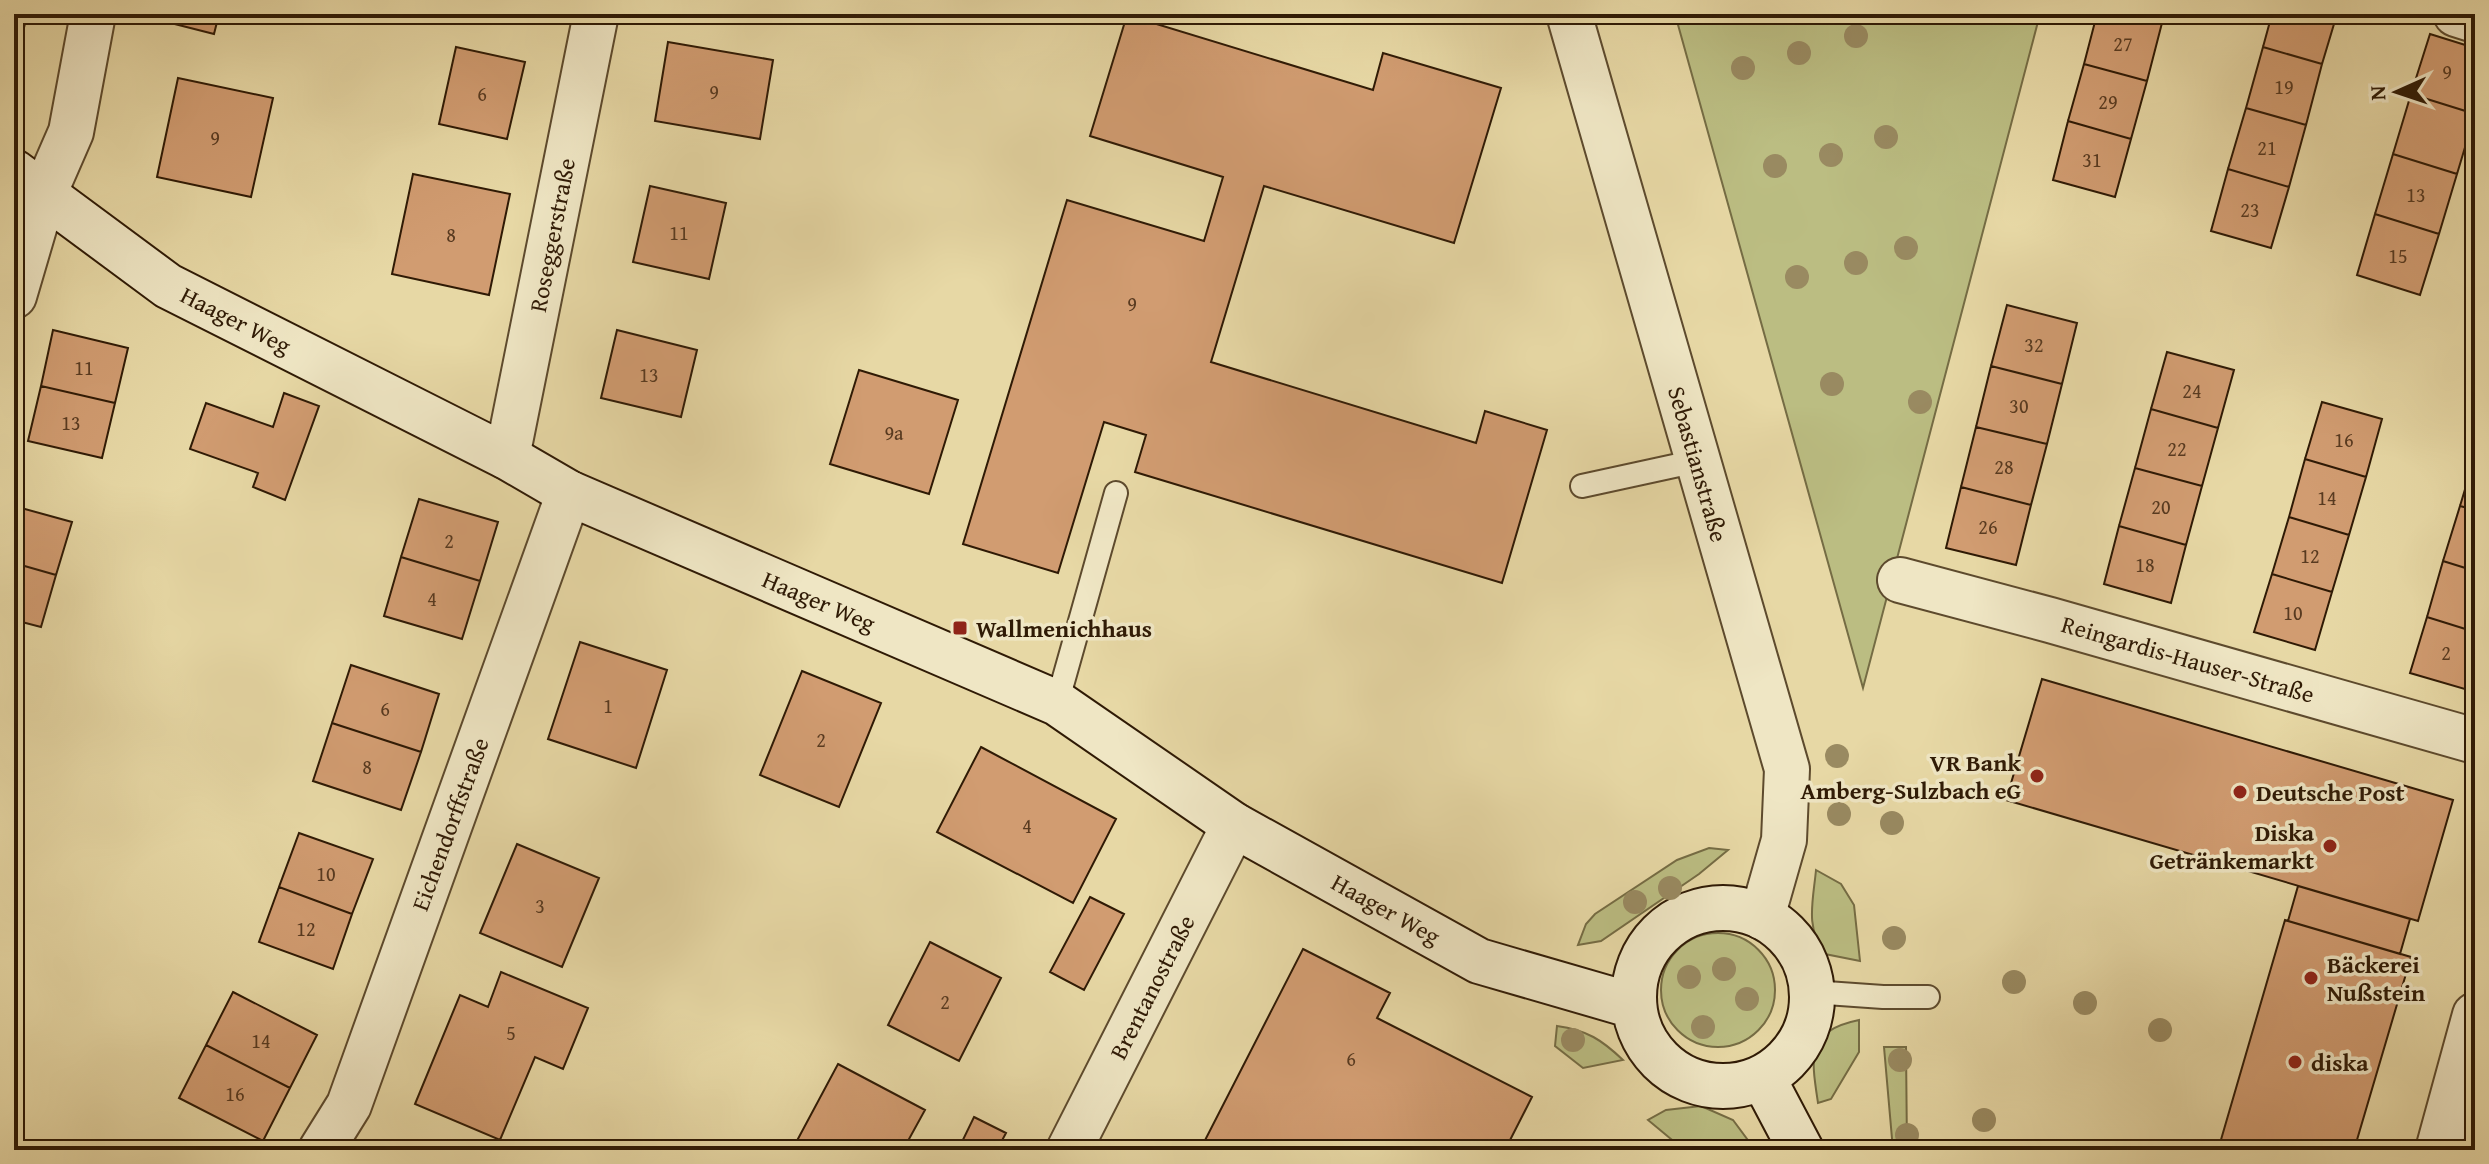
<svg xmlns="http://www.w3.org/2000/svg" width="2489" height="1164" font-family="'Gentium Book Plus',serif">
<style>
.green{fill:#bbbd82;stroke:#756c44;stroke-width:2}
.building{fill:#d19c71;stroke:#2f1a05;stroke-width:2}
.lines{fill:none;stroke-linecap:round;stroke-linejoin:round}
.lane-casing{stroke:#5d4a2d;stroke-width:26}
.street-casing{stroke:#5d4a2d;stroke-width:48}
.secondary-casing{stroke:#2f1a05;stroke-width:48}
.lane{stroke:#efe6c4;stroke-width:22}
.street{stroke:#efe6c4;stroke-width:44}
.secondary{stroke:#efe6c4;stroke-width:44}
.tree{fill:#998a61}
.poi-dot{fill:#8f2418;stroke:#efe6c4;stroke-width:3}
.labels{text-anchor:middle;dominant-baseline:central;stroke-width:7;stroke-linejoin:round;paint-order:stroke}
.number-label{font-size:20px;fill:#583a20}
.street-label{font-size:24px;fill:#2f1a05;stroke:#efe6c4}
.poi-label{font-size:24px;font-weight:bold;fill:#2f1a05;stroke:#efe6c4;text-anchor:start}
</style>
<rect width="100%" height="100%" fill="#e7d8a5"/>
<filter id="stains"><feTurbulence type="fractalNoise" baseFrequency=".0025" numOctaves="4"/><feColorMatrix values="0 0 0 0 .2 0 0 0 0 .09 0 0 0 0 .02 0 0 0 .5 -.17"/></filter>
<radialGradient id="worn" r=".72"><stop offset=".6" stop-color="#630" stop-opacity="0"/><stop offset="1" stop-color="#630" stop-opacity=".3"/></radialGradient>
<path class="green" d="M 1675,14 L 2040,14 L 1863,688 Z
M 1709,848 L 1728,850 L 1699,874 L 1601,941 L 1578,945 L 1586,924 L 1595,914 L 1677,860 Z
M 1816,870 L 1841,884 L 1854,905 L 1860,961 L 1825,954 C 1805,927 1813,902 1816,870 Z
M1661 990a57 57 0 1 1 114 0a57 57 0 1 1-114 0Z
M 1859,1020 L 1859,1052 L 1831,1099 L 1818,1103 C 1811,1057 1806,1031 1859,1020 Z
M 1557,1026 C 1587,1030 1602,1040 1623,1060 L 1583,1068 L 1555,1046 Z
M 1884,1047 L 1906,1047 L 1907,1150 L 1893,1150 Z
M 1701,1106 L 1733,1120 L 1750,1143 L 1726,1150 L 1683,1149 L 1648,1120 L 1666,1110 Z"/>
<path class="building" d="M 14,14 L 27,14 L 22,37 L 14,36 Z
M 152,14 L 219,14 L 214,34 L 151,18 Z
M 2097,14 L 2129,14 L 2162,23 L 2147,81 L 2084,64 Z
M 2129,14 L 2165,14 L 2162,23 Z
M 2272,14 L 2337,14 L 2322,64 L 2263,47 Z
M 1127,15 L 1373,90 L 1383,53 L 1501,88 L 1454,243 L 1264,186 L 1211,362 L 1476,443 L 1485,411 L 1547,430 L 1502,583 L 1135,472 L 1146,435 L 1104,422 L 1058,573 L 963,544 L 1067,200 L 1204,241 L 1223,177 L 1090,136 Z
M 2430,34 L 2475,48 L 2475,114 L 2411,94 Z
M 668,42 L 773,60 L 760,139 L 655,121 Z
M 456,47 L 525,62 L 507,139 L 439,124 Z
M 2263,47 L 2322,64 L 2306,125 L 2246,108 Z
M 2084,64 L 2147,81 L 2131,139 L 2068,121 Z
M 178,78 L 273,98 L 251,197 L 157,177 Z
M 2411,94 L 2475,114 L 2457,174 L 2393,154 Z
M 2246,108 L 2306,125 L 2289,187 L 2228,169 Z
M 2068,121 L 2131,139 L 2115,197 L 2053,180 Z
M 2393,154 L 2457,174 L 2439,234 L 2375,214 Z
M 2228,169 L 2289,187 L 2271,248 L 2211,231 Z
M 413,174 L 510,194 L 489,295 L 392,274 Z
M 650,186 L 726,203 L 709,279 L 633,262 Z
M 2375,214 L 2439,234 L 2420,295 L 2357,275 Z
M 2007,305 L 2077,323 L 2062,384 L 1991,366 Z
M 53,330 L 128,348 L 115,403 L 41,386 Z
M 617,330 L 697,350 L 681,417 L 601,398 Z
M 2167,352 L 2234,370 L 2218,428 L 2151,409 Z
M 1991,366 L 2062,384 L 2047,444 L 1976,427 Z
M 859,370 L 958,400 L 929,494 L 830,464 Z
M 41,386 L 115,403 L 102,458 L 28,441 Z
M 284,393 L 319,406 L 285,500 L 253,487 L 258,473 L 190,449 L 206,403 L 273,427 Z
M 2322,402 L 2382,419 L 2366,477 L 2305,459 Z
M 2151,409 L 2218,428 L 2202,486 L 2135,468 Z
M 1976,427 L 2047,444 L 2031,505 L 1961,487 Z
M 2475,456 L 2475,510 L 2460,506 Z
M 2305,459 L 2366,477 L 2349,535 L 2289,517 Z
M 2135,468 L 2202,486 L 2186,545 L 2119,526 Z
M 1961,487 L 2031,505 L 2016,565 L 1946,548 Z
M 419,499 L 498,522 L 480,581 L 401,557 Z
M 14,506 L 72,522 L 56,575 L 14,563 Z
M 2460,506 L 2475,510 L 2475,571 L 2443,561 Z
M 2289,517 L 2349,535 L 2332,592 L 2272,574 Z
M 2119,526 L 2186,545 L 2171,603 L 2104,584 Z
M 401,557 L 480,581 L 462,639 L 384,616 Z
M 2443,561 L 2475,571 L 2475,632 L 2427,617 Z
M 14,563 L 56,575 L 41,627 L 14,620 Z
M 2272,574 L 2332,592 L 2315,650 L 2254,632 Z
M 2427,617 L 2475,632 L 2475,692 L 2410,673 Z
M 580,642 L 667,670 L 636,768 L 548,739 Z
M 351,665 L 439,694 L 421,752 L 332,723 Z
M 802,671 L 881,703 L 839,807 L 760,775 Z
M 2042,679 L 2453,800 L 2418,921 L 2006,800 Z
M 332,723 L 421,752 L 401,810 L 313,781 Z
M 981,747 L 1116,819 L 1073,903 L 937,832 Z
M 299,833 L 373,859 L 352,914 L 279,887 Z
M 517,844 L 599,878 L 562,967 L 480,933 Z
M 2298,886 L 2410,919 L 2400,954 L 2288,921 Z
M 279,887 L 352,914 L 333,969 L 259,942 Z
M 1090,897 L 1124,914 L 1084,990 L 1050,972 Z
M 2285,920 L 2411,957 L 2354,1150 L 2218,1150 Z
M 930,942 L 1001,978 L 959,1061 L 888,1025 Z
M 1303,949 L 1390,993 L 1377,1018 L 1532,1097 L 1505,1150 L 1334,1150 L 1321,1143 L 1318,1150 L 1200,1150 Z
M 501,972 L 588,1008 L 563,1069 L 535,1057 L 500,1140 L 415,1104 L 460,995 L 488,1007 Z
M 233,992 L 317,1035 L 290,1088 L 206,1045 Z
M 206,1045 L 290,1088 L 263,1141 L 179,1098 Z
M 838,1064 L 925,1110 L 903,1150 L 792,1150 Z
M 974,1117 L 1006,1133 L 997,1150 L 958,1150 Z"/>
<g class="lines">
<g class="lane-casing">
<path id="lane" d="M 1582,486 L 1697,461
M 1057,703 L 1116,493
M 1812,992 L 1883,997 L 1928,997"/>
</g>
<g class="street-casing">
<path id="street" d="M 1569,14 L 1787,769 L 1784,840 L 1762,917
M 2456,14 L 2475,20
M 14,296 L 44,194 L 71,132 L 93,14
M 507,457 L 596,14
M 1900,580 L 2050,620 L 2475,741
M 321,1150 L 349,1105 L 569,493
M 1069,1150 L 1234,825
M 2438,1150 L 2475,1015"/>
</g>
<g class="secondary-casing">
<path id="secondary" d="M 14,172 L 168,286 L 507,457 L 569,493 L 1057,703 L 1234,825 L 1479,961 L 1634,1006
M1634 997a89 89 0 1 1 178 0a89 89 0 1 1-178 0Z
M 1763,1078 L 1801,1150"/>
</g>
<use href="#lane" class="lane"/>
<use href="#street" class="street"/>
<use href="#secondary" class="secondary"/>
</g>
<g class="tree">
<circle cx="1856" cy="36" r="12"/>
<circle cx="1799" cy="53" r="12"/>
<circle cx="1743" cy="68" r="12"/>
<circle cx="1886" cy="137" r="12"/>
<circle cx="1831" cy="155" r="12"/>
<circle cx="1775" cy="166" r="12"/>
<circle cx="1906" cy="248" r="12"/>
<circle cx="1856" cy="263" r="12"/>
<circle cx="1797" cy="277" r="12"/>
<circle cx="1832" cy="384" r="12"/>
<circle cx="1920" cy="402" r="12"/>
<circle cx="1837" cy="756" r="12"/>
<circle cx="1839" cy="814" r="12"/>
<circle cx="1892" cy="823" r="12"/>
<circle cx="1670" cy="888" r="12"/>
<circle cx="1635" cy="902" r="12"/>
<circle cx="1894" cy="938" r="12"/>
<circle cx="1724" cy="969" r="12"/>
<circle cx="1689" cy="977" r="12"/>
<circle cx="2014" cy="982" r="12"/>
<circle cx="1747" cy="999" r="12"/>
<circle cx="2085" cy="1003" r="12"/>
<circle cx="1703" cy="1027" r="12"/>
<circle cx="2160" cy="1030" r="12"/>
<circle cx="1573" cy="1040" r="12"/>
<circle cx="1900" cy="1060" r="12"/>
<circle cx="1984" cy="1120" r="12"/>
<circle cx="1907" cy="1135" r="12"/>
</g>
<g class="poi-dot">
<rect x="952" y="620" width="16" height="16" rx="4"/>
<circle cx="2037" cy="776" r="8"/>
<circle cx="2240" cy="792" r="8"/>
<circle cx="2330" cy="846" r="8"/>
<circle cx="2311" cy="978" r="8"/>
<circle cx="2295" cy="1062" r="8"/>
</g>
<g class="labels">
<g class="number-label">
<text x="2123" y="43">27</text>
<text x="2447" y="71">9</text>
<text x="2284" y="86">19</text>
<text x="714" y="91">9</text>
<text x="482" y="93">6</text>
<text x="2108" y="101">29</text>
<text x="215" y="137">9</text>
<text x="2267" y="147">21</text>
<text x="2092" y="159">31</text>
<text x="2416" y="194">13</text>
<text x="2250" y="209">23</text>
<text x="679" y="232">11</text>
<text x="451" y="234">8</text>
<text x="2398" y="255">15</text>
<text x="1132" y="303">9</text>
<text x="2034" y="344">32</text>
<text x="84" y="367">11</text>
<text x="649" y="374">13</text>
<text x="2192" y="390">24</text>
<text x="2019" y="405">30</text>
<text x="71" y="422">13</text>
<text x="894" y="432">9a</text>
<text x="2344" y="439">16</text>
<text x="2177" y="448">22</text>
<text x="2004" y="466">28</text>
<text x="2327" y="497">14</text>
<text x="2161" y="506">20</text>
<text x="1988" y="526">26</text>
<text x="449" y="540">2</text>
<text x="2310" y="555">12</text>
<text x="2145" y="564">18</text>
<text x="432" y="598">4</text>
<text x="2293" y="612">10</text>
<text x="2446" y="652">2</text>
<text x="608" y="705">1</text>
<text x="385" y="708">6</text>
<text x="821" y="739">2</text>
<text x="367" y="766">8</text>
<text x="1027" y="825">4</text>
<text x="326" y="873">10</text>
<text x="540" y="905">3</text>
<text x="306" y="928">12</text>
<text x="945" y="1001">2</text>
<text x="511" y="1032">5</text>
<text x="261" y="1040">14</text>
<text x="1351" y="1058">6</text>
<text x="235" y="1093">16</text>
</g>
<g class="street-label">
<text transform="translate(552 235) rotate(-79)">Roseggerstraße</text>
<text transform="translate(236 320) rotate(27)">Haager Weg</text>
<text transform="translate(1698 464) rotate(74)">Sebastianstraße</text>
<text transform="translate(819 601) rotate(23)">Haager Weg</text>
<text transform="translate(2188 659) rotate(16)">Reingardis-Hauser-Straße</text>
<text transform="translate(450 824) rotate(-70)">Eichendorffstraße</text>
<text transform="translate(1386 909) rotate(29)">Haager Weg</text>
<text transform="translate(1152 987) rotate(-63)">Brentanostraße</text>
</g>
<g class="poi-label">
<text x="976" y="628">Wallmenichhaus</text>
<text x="2021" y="762" text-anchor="end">VR Bank<tspan x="2021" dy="28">Amberg-Sulzbach eG</tspan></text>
<text x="2256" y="792">Deutsche Post</text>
<text x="2314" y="832" text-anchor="end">Diska<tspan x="2314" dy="28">Getränkemarkt</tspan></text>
<text x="2327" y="964">Bäckerei<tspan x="2327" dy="28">Nußstein</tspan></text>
<text x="2311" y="1062">diska</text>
</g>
</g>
<rect width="2489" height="1164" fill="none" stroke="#e7d8a5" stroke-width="48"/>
<rect x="16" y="16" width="2457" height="1132" fill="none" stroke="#2f1a05" stroke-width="4"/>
<rect x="24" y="24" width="2441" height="1116" fill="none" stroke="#2f1a05" stroke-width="2"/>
<g transform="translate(2397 92) rotate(267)" stroke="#efe6c4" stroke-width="6" paint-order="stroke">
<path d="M0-6L14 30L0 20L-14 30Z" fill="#2f1a05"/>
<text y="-12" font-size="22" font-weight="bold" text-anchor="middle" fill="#2f1a05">N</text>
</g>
<rect width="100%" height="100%" filter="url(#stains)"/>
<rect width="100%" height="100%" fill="url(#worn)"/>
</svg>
